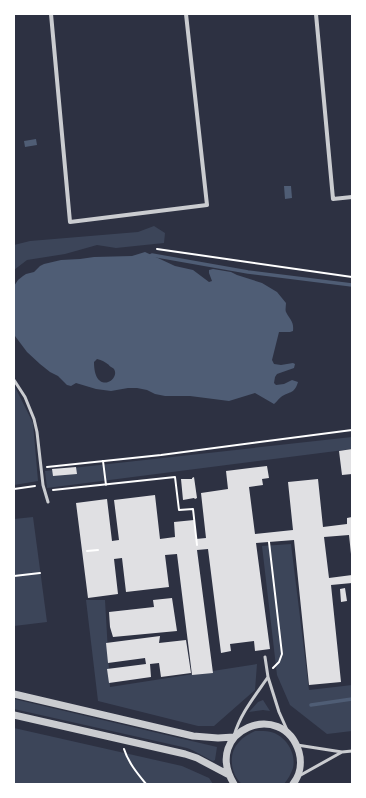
<svg xmlns="http://www.w3.org/2000/svg" width="366" height="798" font-family="'Zilla Slab',serif">
<style>
.green{fill:#3c4559}
.water{fill:#4f5d75;fill-rule:evenodd}
.lines{fill:none;stroke-linecap:round;stroke-linejoin:round}
.stream{stroke:#4f5d75;stroke-width:3.5}
.building{fill:#e0e0e3}
.path{stroke:#fff;stroke-width:2}
.service{stroke:#caccd0;stroke-width:3}
.minor{stroke:#caccd0;stroke-width:4}
.tertiary{stroke:#caccd0;stroke-width:7}
</style>
<rect width="100%" height="100%" fill="#2d3142"/>
<path class="green" d="M 154,226 L 165,233 L 164,243 L 116,248 L 97,245 L 65,254 L 27,260 L 14,270 L 14,245 L 30,241 L 138,232 Z
M 14,385 L 33,423 L 38,481 L 14,485 Z
M 352,437 L 352,449 L 47,488 L 45,471 Z
M 33,517 L 47,622 L 14,626 L 14,519 Z
M 291,544 L 309,690 L 352,685 L 352,731 L 327,734 L 290,705 L 277,675 L 262,546 Z
M 86,600 L 105,600 L 110,687 L 257,664 L 255,690 L 214,726 L 198,726 L 98,701 Z
M 14,699 L 217,747 L 215,760 L 213,761 C 204,757 196,751 187,748 L 14,709 Z
M 263,700 L 270,711 L 263,710 L 249,712 L 258,702 Z
M 14,728 L 182,766 L 209,778 L 213,784 L 14,784 Z
M 255,731 C 258,731 261,731 264,731 C 282,731 297,750 293,768 C 291,774 288,779 284,784 L 242,784 C 230,774 228,753 239,742 C 243,737 249,734 255,731 Z"/>
<path class="water" d="M 36,139 L 37,145 L 25,147 L 24,141 Z
M 284,186 L 291,186 L 292,198 L 285,199 Z
M 145,252 L 175,266 L 193,270 L 209,282 L 212,281 L 209,273 L 209,270 L 213,269 L 231,272 L 237,275 L 262,283 L 277,292 L 286,303 C 286,306 285,310 286,312 C 290,320 294,321 293,331 L 290,332 L 279,332 L 272,360 L 274,364 L 281,365 L 293,363 L 295,364 L 294,368 L 277,374 L 275,377 L 274,383 L 276,385 L 284,384 L 292,380 L 298,382 C 294,395 289,391 281,397 C 278,399 277,402 274,404 L 255,393 L 229,401 L 190,396 L 165,396 L 155,394 L 147,390 L 137,388 L 128,388 L 111,391 L 96,389 L 76,383 L 71,386 L 67,385 L 58,376 L 50,372 L 40,364 L 27,352 L 15,336 L 14,286 L 18,280 L 23,276 L 26,274 L 34,272 L 40,266 L 44,264 L 61,260 L 80,259 L 94,257 L 132,256 ZM 97,359 C 102,360 105,362 109,365 C 109,366 113,368 114,369 C 121,380 94,396 94,362 Z"/>
<g class="lines">
<path class="stream" d="M 149,257 L 152,255 L 248,272 L 352,285
M 311,705 L 352,699"/>
</g>
<path class="building" d="M 352,449 L 352,474 L 342,475 L 339,451 Z
M 267,466 L 269,478 L 262,479 L 263,485 L 249,487 L 255,534 L 293,530 L 288,482 L 318,479 L 323,527 L 347,524 L 347,518 L 352,517 L 352,554 L 351,554 L 349,535 L 324,537 L 329,578 L 352,575 L 352,583 L 331,585 L 341,682 L 309,685 L 294,540 L 256,543 L 270,649 L 255,651 L 254,641 L 230,644 L 231,651 L 221,653 L 208,549 L 197,550 L 213,673 L 192,675 L 177,554 L 165,555 L 169,587 L 126,592 L 122,558 L 114,559 L 118,594 L 88,598 L 76,503 L 107,499 L 112,541 L 119,540 L 114,500 L 155,495 L 160,539 L 175,537 L 174,522 L 194,520 L 196,539 L 206,538 L 201,493 L 228,489 L 226,471 Z
M 76,467 L 77,474 L 53,476 L 52,469 Z
M 194,477 L 197,498 L 195,499 L 194,498 L 183,500 L 181,479 L 192,479 L 192,478 Z
M 345,588 L 347,601 L 341,602 L 340,589 Z
M 172,598 L 177,631 L 113,637 L 110,627 L 109,612 L 154,607 L 153,600 Z
M 160,636 L 159,643 L 186,640 L 191,673 L 161,677 L 159,663 L 150,664 L 151,677 L 109,683 L 107,669 L 146,664 L 145,658 L 108,663 L 106,643 Z"/>
<g class="lines">
<path class="path" d="M 157,249 L 352,277
M 103,461 L 106,485
M 47,467 L 161,455 L 352,430
M 14,489 L 35,486
M 53,490 L 175,477 L 179,510 L 193,509 L 197,545
M 269,542 L 282,654 L 279,662 L 273,668
M 87,551 L 98,550
M 14,576 L 40,573
M 124,749 C 128,762 137,773 146,784"/>
<path class="service" d="M 14,380 L 25,397 L 34,419 L 37,432 L 43,485 L 48,502
M 265,657 L 268,677 L 279,712 L 288,732
M 234,736 C 240,714 255,696 268,677
M 297,745 L 342,752 L 352,751
M 299,776 L 342,752"/>
<path class="minor" d="M 51,14 L 70,222 L 207,205 L 186,14
M 316,14 L 333,199 L 352,197"/>
<path class="tertiary" d="M 14,694 L 193,736 L 218,738 L 234,737
M 14,715 L 185,754 L 197,758 L 229,775
M 234,784 C 201,730 283,698 299,752 C 302,763 300,775 293,784"/>
</g>
<rect width="366" height="798" fill="none" stroke="#ffffff" stroke-width="30"/>
</svg>
